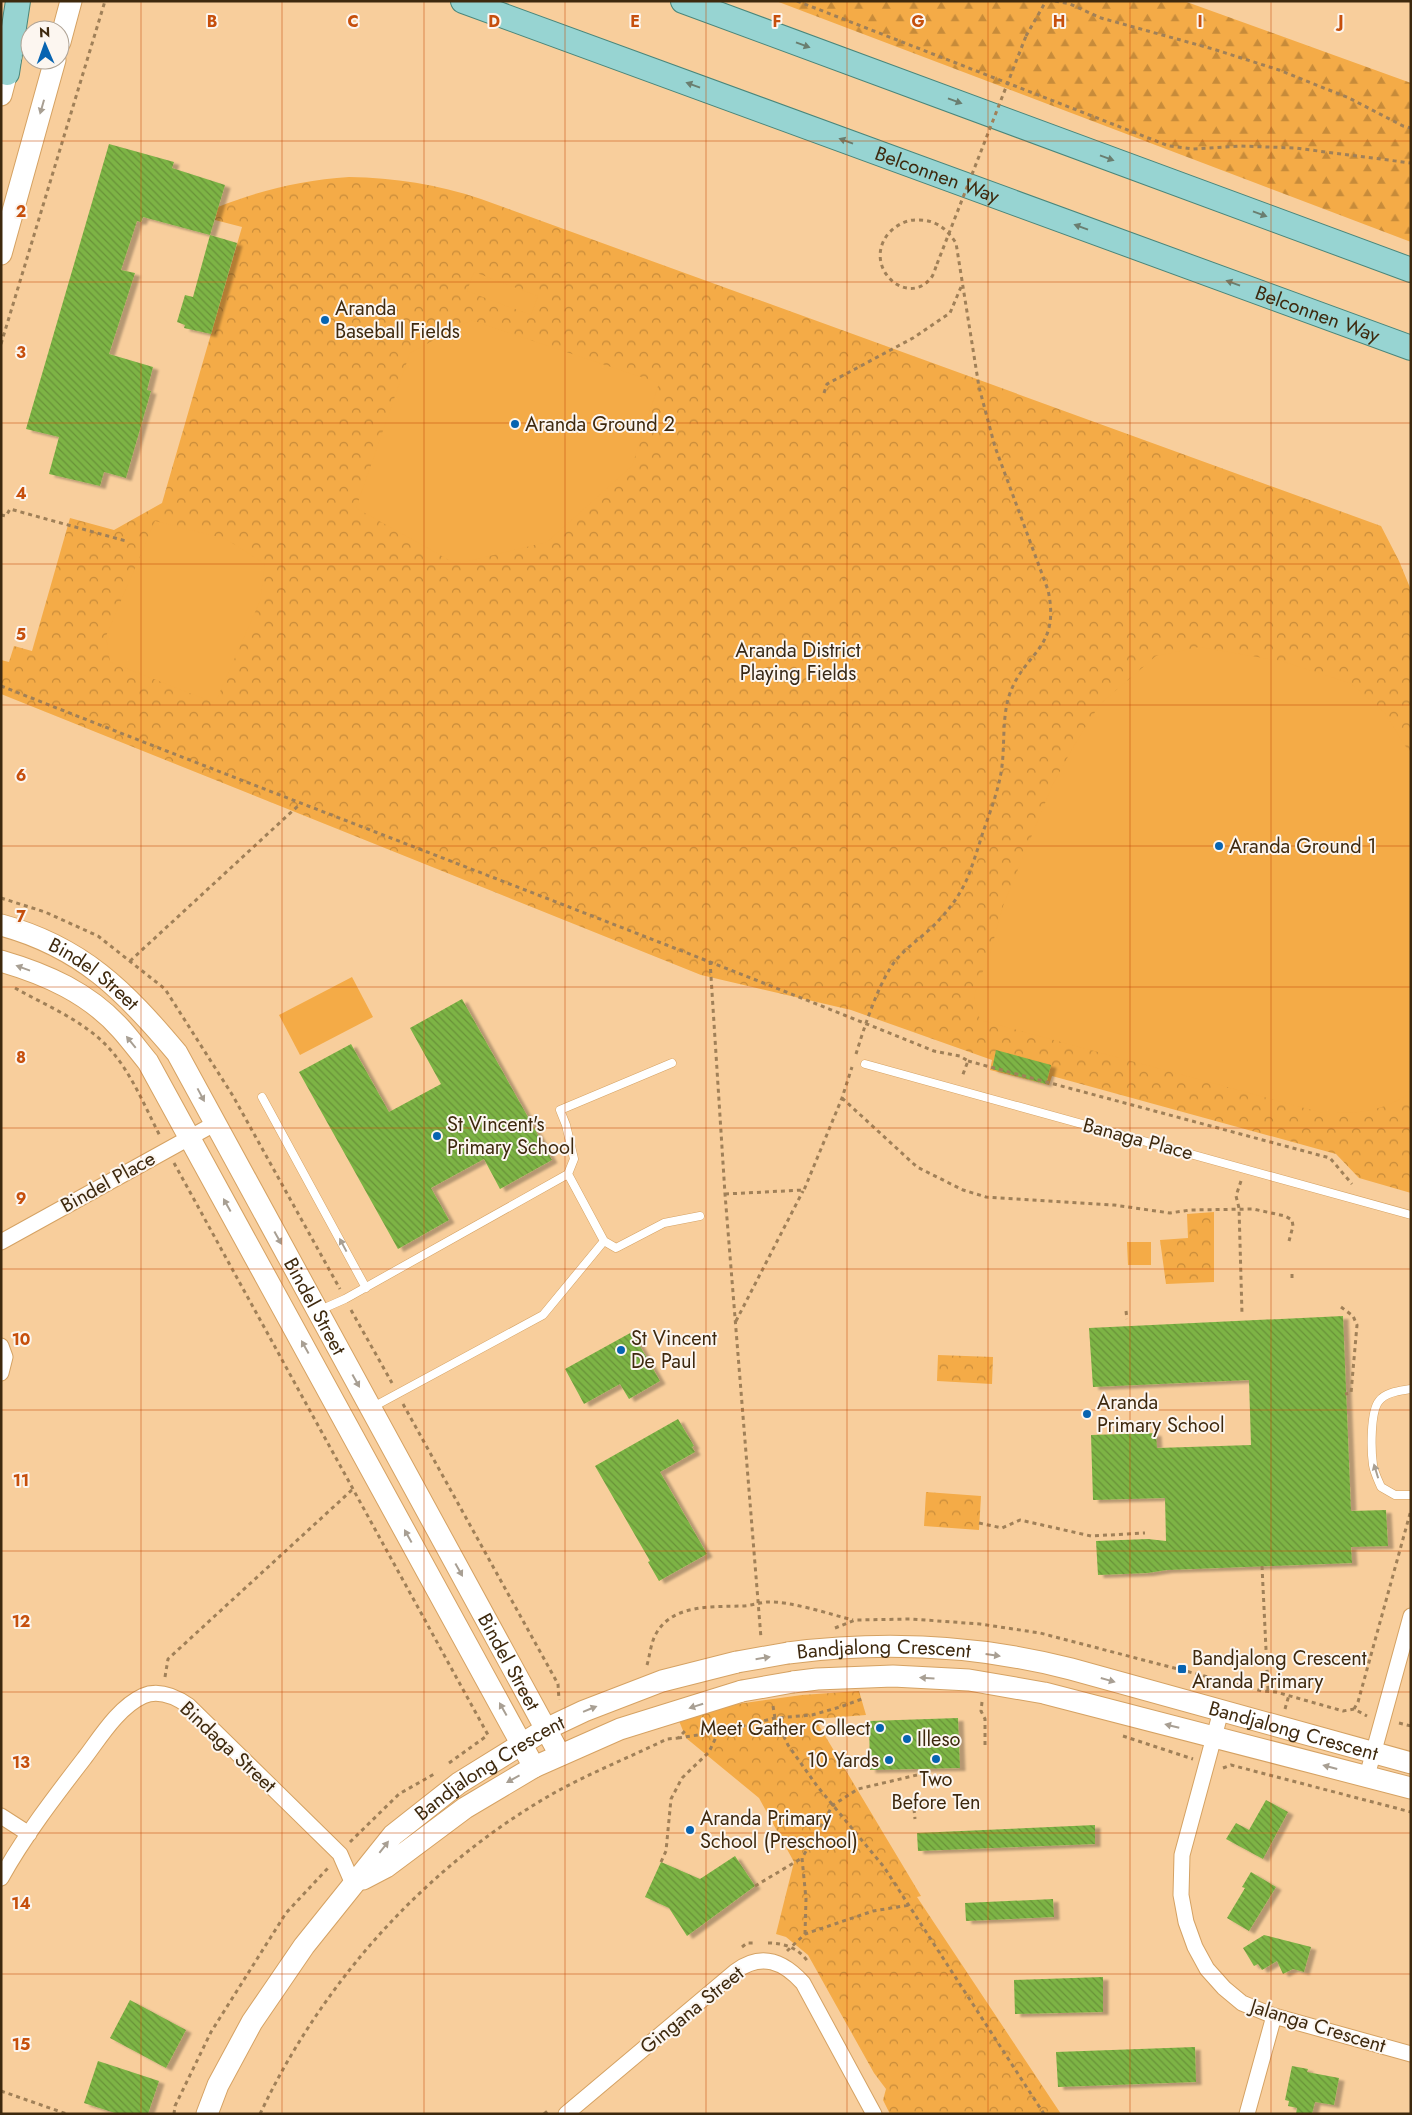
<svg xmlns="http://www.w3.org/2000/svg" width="1412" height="2115" font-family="Jost,sans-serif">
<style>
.forest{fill:url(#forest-firs)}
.park{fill:url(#park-crowns)}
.garden{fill:#f4ab47}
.building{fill:url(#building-back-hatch);filter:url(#shadow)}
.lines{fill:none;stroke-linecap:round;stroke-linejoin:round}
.lane-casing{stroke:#d5a263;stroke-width:9}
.street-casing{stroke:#d5a263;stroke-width:17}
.secondary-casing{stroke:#d5a263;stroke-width:23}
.primary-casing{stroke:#4a867a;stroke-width:26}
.path{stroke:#a08058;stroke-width:3;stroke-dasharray:4 4;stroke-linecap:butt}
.lane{stroke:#fff;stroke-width:8}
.street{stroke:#fff;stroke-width:15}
.secondary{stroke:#fff;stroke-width:21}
.primary{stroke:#97d4d2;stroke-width:24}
.secondary-bridge-casing{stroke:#d5a263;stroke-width:23;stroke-linecap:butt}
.path-bridge{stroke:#a08058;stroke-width:3;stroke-dasharray:4 4;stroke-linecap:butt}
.secondary-bridge{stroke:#fff;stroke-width:21}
.oneway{fill:#6a7e70}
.oneway2{fill:#a89f93}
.grid{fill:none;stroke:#c64f0c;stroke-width:1;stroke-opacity:0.55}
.poi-dot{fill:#0764b1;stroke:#fcf6f0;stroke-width:2}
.labels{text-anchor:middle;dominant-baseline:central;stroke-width:4;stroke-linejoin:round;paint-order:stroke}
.street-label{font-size:20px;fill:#3e290e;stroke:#fcf6f0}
.poi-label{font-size:20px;fill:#3e290e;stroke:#fcf6f0;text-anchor:start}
.park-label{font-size:20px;fill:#372816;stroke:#fcf6f0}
.grid-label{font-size:16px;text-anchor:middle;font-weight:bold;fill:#c64f0c;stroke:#fcf6f0;stroke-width:4;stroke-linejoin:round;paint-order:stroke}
</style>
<defs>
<pattern id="forest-firs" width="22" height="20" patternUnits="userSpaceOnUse" patternTransform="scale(1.25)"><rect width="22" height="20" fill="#f4ab47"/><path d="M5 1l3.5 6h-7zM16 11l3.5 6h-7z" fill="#c78b3a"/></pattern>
<pattern id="park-crowns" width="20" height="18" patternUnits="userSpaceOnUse" patternTransform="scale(1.25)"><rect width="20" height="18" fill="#f4ab47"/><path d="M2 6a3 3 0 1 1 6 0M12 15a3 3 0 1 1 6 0" fill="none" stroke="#c78b3a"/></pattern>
<pattern id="building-back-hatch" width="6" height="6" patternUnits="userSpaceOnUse" patternTransform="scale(1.25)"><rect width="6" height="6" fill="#7db445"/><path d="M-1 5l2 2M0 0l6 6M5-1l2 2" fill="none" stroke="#689238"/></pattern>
<filter id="shadow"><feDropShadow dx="5.5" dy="3" stdDeviation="1" flood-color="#0004"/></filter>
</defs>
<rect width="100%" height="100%" fill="#f8ce9c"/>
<path class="forest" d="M 776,1 L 1184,1 L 1411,83 L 1411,242 Z"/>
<path class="park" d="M 349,177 C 395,178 437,184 481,199 L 1381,526 L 1399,561 L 1411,590 L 1411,1193 L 1359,1178 L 1336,1154 L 1052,1076 L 1049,1085 L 990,1070 L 992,1060 L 851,1010 L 701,975 L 1,694 L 1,660 L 9,662 L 14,646 L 32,651 L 70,518 L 114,530 L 162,503 L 242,227 L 215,220 L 218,207 C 261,190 303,180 349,177 Z
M 1214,1212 L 1214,1282 L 1166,1284 L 1160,1240 L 1188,1238 L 1187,1214 Z
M 938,1355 L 993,1357 L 992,1384 L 937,1381 Z
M 926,1492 L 981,1496 L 979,1530 L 924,1526 Z
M 859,1691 L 866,1715 L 815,1719 L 921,1896 L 917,1897 L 1061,2114 L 890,2114 L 883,2100 L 886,2089 L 874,2073 L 808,1955 L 786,1937 L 776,1934 L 794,1862 L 759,1798 L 686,1738 L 677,1716 L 708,1708 L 802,1695 Z"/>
<path class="garden" d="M 474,272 L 538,296 L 531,315 L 467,291 Z
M 471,320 L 659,383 L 632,466 L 547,542 L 456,564 L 356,508 L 410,353 Z
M 155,521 L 226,539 L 265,564 L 260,601 L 215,703 L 110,662 L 106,636 Z
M 1199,647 L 1281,661 L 1350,683 L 1384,712 L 1411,755 L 1411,1093 C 1378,1113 1360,1113 1323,1113 L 980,1020 L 974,997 L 980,978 L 989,957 L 1003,906 L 1052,786 L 1072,749 L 1100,704 L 1156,656 Z
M 352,977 L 373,1017 L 300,1055 L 279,1015 Z
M 1127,1242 L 1151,1242 L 1151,1265 L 1128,1265 Z"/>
<path class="building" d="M 109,144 L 174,162 L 172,168 L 225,185 L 210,235 L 143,217 L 141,222 L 137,221 L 121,270 L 135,273 L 109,354 L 153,367 L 147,390 L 151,391 L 126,478 L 104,472 L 100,486 L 49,474 L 59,437 L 26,429 Z
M 210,235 L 237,243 L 211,334 L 184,328 L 185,325 L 177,322 L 185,295 L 193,297 Z
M 462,999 L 552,1160 L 500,1189 L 484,1159 L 431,1188 L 449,1220 L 398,1249 L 299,1072 L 351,1044 L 389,1112 L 441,1084 L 410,1028 Z
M 996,1050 L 1051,1065 L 1046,1084 L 992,1069 Z
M 1343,1316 L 1351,1511 L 1386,1510 L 1388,1546 L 1351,1547 L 1352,1563 L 1167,1570 L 1148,1573 L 1098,1575 L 1096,1541 L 1148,1539 L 1166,1541 L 1165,1498 L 1093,1500 L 1091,1435 L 1156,1433 L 1157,1448 L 1251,1445 L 1249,1380 L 1093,1387 L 1089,1328 Z
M 632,1332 L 660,1381 L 629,1399 L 620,1384 L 584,1404 L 565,1369 Z
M 678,1419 L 694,1446 L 692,1447 L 695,1452 L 660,1472 L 707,1554 L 659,1581 L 648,1562 L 650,1561 L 595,1466 Z
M 958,1718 L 960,1768 L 870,1770 L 869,1721 Z
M 1266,1800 L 1288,1812 L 1263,1859 L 1226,1839 L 1236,1823 L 1249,1830 Z
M 1095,1825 L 1095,1844 L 918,1851 L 917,1833 Z
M 735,1856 L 755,1886 L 687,1936 L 669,1908 L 645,1897 L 661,1862 L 700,1879 Z
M 1251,1872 L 1276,1887 L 1249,1931 L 1227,1918 L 1245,1888 L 1242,1887 Z
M 1053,1899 L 1054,1917 L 966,1921 L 965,1903 Z
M 1264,1935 L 1311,1947 L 1304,1972 L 1293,1969 L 1283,1974 L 1277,1961 L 1262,1970 L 1258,1964 L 1254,1966 L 1243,1948 Z
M 1103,1977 L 1103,2012 L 1015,2014 L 1014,1980 Z
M 130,2000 L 186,2030 L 166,2068 L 110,2038 Z
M 1195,2047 L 1196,2082 L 1058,2087 L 1056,2052 Z
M 98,2061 L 159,2081 L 148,2114 L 118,2114 L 84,2103 Z
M 1292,2066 L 1308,2069 L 1307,2072 L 1339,2078 L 1334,2105 L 1315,2102 L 1312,2114 L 1296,2114 L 1297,2108 L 1288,2106 L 1289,2101 L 1285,2100 Z"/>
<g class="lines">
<g class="lane-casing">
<path id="lane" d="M 865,1064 L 1411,1215
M 262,1097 L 366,1288
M 568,1174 L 574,1159 L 566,1125 L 560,1110 L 672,1063
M 604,1241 L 616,1248 L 664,1223 L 700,1216
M 320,1310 L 345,1299 L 568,1174 L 604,1241 L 543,1315 L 373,1407
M 1411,1389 C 1400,1391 1386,1392 1379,1401 C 1370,1412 1371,1451 1373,1465 C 1374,1472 1378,1480 1381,1487 L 1395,1495 L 1411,1495"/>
</g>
<g class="street-casing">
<path id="street" d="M 1,1242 L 216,1123
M 1,1346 L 5,1357 L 1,1373
M 1221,1711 L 1182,1855 L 1181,1895 L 1186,1922 L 1195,1947 L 1207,1969 L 1224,1988 L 1242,2003 L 1274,2016 L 1411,2054
M 1367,1776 L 1411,1616
M 1,1816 L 29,1834
M 1,1878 C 25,1835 56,1795 86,1756 C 101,1736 119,1707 143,1696 C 159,1689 176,1697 189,1706 L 340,1854 L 353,1884
M 566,2114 L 736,1971 C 762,1952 784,1962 803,1983 L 874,2114
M 1247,2114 L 1274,2016"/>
</g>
<g class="secondary-casing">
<g id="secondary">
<path d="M 60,42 L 71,1"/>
<path d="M 1,95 L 11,57"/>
<path d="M 1,254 L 55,60"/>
<path id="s1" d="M 1,925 C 82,947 125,991 177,1053 L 560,1755"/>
<path d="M 1,961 C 46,974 89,993 121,1029 C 130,1039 139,1051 148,1062 L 534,1767"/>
<path id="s2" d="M 788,1653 C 882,1641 978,1645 1071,1669 L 1411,1763"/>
<path d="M 793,1682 L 817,1679 L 893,1676 L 969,1680 L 1044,1693 L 1411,1788"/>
<path d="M 363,1879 L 386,1867 L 465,1808 L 534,1767 L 620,1729 L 742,1691"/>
<path id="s3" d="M 207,2114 L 218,2085 L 252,2022 L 304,1946 L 393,1835 L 459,1783 L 546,1729 L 584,1711 L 662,1681 L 737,1662"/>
</g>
</g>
<g class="primary-casing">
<g id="primary">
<path id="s4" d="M 463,1 L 1411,348"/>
<path d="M 683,1 L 1411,270"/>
<path d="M 7,73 L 18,1"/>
</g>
</g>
<path class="path" d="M 797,1 L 1169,146 L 1193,149 L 1240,146 L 1295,148 L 1411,163
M 1055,1 L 1070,4 L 1101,18 L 1213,49 L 1279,70 L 1349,98 L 1403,126 L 1411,128
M 1026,36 L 1046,1
M 1,344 L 105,1
M 824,393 L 827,384 L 913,338 L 950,313 L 961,287
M 1,515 L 6,516 L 10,509 L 126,541
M 1,686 C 312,809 624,926 934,1051 L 960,1056 L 968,1061 L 962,1077
M 1,898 L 45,912 L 98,936 L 165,989 L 233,1096 L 340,1289
M 130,961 L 300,804
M 710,961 L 725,1194 L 761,1638
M 15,988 C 45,1005 80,1019 105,1044 C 130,1069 144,1105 160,1136
M 856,1054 C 864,1028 879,981 896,960 C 905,949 918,940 929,930 C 945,915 958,899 967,879 C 973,864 978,848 983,832 C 989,815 996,797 1000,778 C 1006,751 1001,722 1009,696 C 1024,651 1061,650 1048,590 L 995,447 L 979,387 L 956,243 C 947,229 936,220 919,220 C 907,219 896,225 888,234 C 862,267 907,308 931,278 C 934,274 935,269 937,264
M 968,1061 L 1330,1158 L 1352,1184
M 842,1098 L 917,1167 L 963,1190 L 986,1197 L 1114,1205 L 1170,1213 L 1190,1210 L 1253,1209 L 1285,1216 L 1292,1220 L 1293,1226 L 1289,1241
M 174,1163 L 488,1735
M 1241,1181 L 1236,1196 L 1239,1208 L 1242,1314
M 725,1194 L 804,1190 L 842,1098 L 852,1067
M 1292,1274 L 1292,1280
M 1341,1307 L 1353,1316 L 1357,1325 L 1351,1393 L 1345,1394
M 351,1310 L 392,1383
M 1126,1311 L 1127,1319
M 736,1321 L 803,1191
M 403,1404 L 558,1684 L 559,1700
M 979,1523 L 1002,1528 L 1020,1520 L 1091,1536 L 1145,1533
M 1262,1566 L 1268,1691
M 835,1628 L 855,1620 L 911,1619 L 980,1624 L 1040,1633 L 1262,1691 L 1276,1692 L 1343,1711 L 1354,1709 L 1367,1716
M 647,1665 C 650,1655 651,1641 657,1632 C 674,1604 713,1607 741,1606 C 750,1606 758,1603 767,1602 C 791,1601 829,1614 853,1620
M 165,1677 L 168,1659 L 353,1489
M 982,1702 L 981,1711 L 985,1719 L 985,1747
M 773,1706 L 775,1718 L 788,1745 L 817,1786 L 884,1867 L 1044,2114
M 1285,1709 L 1289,1695
M 1354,1709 L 1358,1702 L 1411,1510
M 1399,1723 L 1411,1726
M 1123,1736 L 1193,1759
M 678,1738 L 718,1732 L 775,1718 L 812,1715 L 840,1707 L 862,1699
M 449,1763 L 488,1735
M 1223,1768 L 1231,1765 L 1411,1812
M 914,1809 L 915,1819
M 350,1842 L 399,1794 L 436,1773
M 661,1862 L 666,1851 L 671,1799 L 682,1778 L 709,1752 L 718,1733
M 755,1886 L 802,1858
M 805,1934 L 806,1899 L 802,1858 L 833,1805 L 858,1789 L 917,1775
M 768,1943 C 784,1943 799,1948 808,1962
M 742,1947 L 747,1943 L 755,1943
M 787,1951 L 805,1934 L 873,1911 L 910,1905
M 1,2091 L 67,2114
M 174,2114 L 175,2106 L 211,2032 L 286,1913 L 328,1868
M 260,2114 C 323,1981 426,1866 554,1793 C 590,1773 630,1757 667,1739 L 678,1738 L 686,1730
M 544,2114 L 550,2109"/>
<use href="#lane" class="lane"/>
<use href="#street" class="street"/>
<use href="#secondary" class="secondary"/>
<use href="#primary" class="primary"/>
<g class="secondary-bridge-casing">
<path id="secondary-bridge" d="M 737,1662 L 788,1653
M 742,1691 L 793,1682"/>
</g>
<path class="path-bridge" d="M 937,264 L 1026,36"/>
<use href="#secondary-bridge" class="secondary-bridge"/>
</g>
<defs><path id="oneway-solid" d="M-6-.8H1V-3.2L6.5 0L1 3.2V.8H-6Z" transform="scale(1.25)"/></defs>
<g class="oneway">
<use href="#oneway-solid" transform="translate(803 45) rotate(20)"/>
<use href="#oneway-solid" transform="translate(693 85) rotate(-160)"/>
<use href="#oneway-solid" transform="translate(955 101) rotate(20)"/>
<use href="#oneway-solid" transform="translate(846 141) rotate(-160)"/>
<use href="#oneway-solid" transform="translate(1107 158) rotate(20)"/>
<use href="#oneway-solid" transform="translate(1260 214) rotate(20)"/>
<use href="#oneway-solid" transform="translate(1081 227) rotate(-160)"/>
<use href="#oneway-solid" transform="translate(1233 283) rotate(-160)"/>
</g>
<g class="oneway2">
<use href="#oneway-solid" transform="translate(42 107) rotate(106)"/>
<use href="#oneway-solid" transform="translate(23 968) rotate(-160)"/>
<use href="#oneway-solid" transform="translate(131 1042) rotate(-129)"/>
<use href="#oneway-solid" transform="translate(201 1095) rotate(62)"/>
<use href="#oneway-solid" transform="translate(227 1205) rotate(-119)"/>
<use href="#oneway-solid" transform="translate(278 1238) rotate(61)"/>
<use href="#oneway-solid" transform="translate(343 1245) rotate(-118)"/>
<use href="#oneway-solid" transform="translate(305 1347) rotate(-119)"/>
<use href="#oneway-solid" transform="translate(356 1381) rotate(61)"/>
<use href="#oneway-solid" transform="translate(1376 1471) rotate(-107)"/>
<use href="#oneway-solid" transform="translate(408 1536) rotate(-119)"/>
<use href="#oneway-solid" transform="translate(459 1570) rotate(61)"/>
<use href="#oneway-solid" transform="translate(993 1655) rotate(8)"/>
<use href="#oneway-solid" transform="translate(763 1658) rotate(-9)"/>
<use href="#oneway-solid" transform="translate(927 1678) rotate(-177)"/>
<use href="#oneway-solid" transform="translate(1108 1680) rotate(16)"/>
<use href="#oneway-solid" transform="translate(696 1706) rotate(162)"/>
<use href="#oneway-solid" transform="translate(503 1709) rotate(-119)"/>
<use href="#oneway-solid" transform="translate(590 1709) rotate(-22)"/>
<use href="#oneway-solid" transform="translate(1172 1726) rotate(-166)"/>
<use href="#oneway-solid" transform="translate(1330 1767) rotate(-165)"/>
<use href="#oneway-solid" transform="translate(513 1779) rotate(151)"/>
<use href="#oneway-solid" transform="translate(384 1847) rotate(-52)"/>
</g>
<path class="grid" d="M 141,1 L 141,2114M 282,1 L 282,2114M 424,1 L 424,2114M 565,1 L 565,2114M 706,1 L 706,2114M 847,1 L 847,2114M 988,1 L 988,2114M 1130,1 L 1130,2114M 1271,1 L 1271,2114M 1,141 L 1411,141M 1,282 L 1411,282M 1,423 L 1411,423M 1,564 L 1411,564M 1,705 L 1411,705M 1,846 L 1411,846M 1,987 L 1411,987M 1,1128 L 1411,1128M 1,1269 L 1411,1269M 1,1410 L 1411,1410M 1,1551 L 1411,1551M 1,1692 L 1411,1692M 1,1833 L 1411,1833M 1,1974 L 1411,1974"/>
<g class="poi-dot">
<circle cx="325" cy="320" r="5"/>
<circle cx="515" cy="424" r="5"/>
<circle cx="1219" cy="846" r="5"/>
<circle cx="437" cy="1136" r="5"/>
<circle cx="621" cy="1350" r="5"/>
<circle cx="1087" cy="1414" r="5"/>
<rect x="1177" y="1664" width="10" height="10" rx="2.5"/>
<circle cx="880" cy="1728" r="5"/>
<circle cx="907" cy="1739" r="5"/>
<circle cx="936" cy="1759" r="5"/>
<circle cx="889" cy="1760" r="5"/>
<circle cx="690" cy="1830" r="5"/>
</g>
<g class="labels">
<g class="street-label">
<text stroke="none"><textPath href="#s4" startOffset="505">Belconnen Way</textPath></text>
<text stroke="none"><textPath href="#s4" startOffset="910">Belconnen Way</textPath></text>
<text stroke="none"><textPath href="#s1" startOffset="106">Bindel Street</textPath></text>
<text transform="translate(1138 1139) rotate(15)">Banaga Place</text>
<text transform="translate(108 1182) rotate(-29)">Bindel Place</text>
<text stroke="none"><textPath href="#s1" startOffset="510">Bindel Street</textPath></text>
<text stroke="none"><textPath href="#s2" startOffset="96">Bandjalong Crescent</textPath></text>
<text stroke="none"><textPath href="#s1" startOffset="915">Bindel Street</textPath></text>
<text stroke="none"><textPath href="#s2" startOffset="516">Bandjalong Crescent</textPath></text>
<text transform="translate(228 1747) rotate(43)">Bindaga Street</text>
<text stroke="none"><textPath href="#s3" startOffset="455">Bandjalong Crescent</textPath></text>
<text transform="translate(692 2010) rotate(-39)">Gingana Street</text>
<text transform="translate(1318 2026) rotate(17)">Jalanga Crescent</text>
</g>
<g class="poi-label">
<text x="335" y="308">Aranda<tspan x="335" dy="23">Baseball Fields</tspan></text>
<text x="525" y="424">Aranda Ground 2</text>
<text x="1229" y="846">Aranda Ground 1</text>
<text x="447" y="1124">St Vincent's<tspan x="447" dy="23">Primary School</tspan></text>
<text x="631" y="1338">St Vincent<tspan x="631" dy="23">De Paul</tspan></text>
<text x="1097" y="1402">Aranda<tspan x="1097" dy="23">Primary School</tspan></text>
<text x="1192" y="1658">Bandjalong Crescent<tspan x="1192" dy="23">Aranda Primary</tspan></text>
<text x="870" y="1728" text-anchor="end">Meet Gather Collect</text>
<text x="917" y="1739">Illeso</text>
<text x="879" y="1760" text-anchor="end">10 Yards</text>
<text x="936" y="1779" text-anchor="middle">Two<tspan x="936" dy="23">Before Ten</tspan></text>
<text x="700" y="1818">Aranda Primary<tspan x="700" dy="23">School (Preschool)</tspan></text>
</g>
<g class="park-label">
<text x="798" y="650">Aranda District<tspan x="798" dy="23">Playing Fields</tspan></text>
</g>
</g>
<g class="grid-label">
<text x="212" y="27">B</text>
<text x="353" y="27">C</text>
<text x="494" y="27">D</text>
<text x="635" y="27">E</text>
<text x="777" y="27">F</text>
<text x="918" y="27">G</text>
<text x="1059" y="27">H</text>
<text x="1200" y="27">I</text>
<text x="1341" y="27">J</text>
<text x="21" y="217">2</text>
<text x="21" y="358">3</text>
<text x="21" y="499">4</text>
<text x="21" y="640">5</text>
<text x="21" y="781">6</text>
<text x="21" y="922">7</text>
<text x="21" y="1063">8</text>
<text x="21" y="1204">9</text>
<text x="21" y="1345">10</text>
<text x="21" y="1486">11</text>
<text x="21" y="1627">12</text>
<text x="21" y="1768">13</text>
<text x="21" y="1909">14</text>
<text x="21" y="2050">15</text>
</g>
<rect width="1412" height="2115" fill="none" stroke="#3e290e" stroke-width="5"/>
<g transform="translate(45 45) rotate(358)"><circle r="24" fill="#fcf6f0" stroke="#b0a496"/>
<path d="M0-4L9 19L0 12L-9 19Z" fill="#0764b1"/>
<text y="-8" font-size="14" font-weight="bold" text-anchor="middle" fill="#3e290e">N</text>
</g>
</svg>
